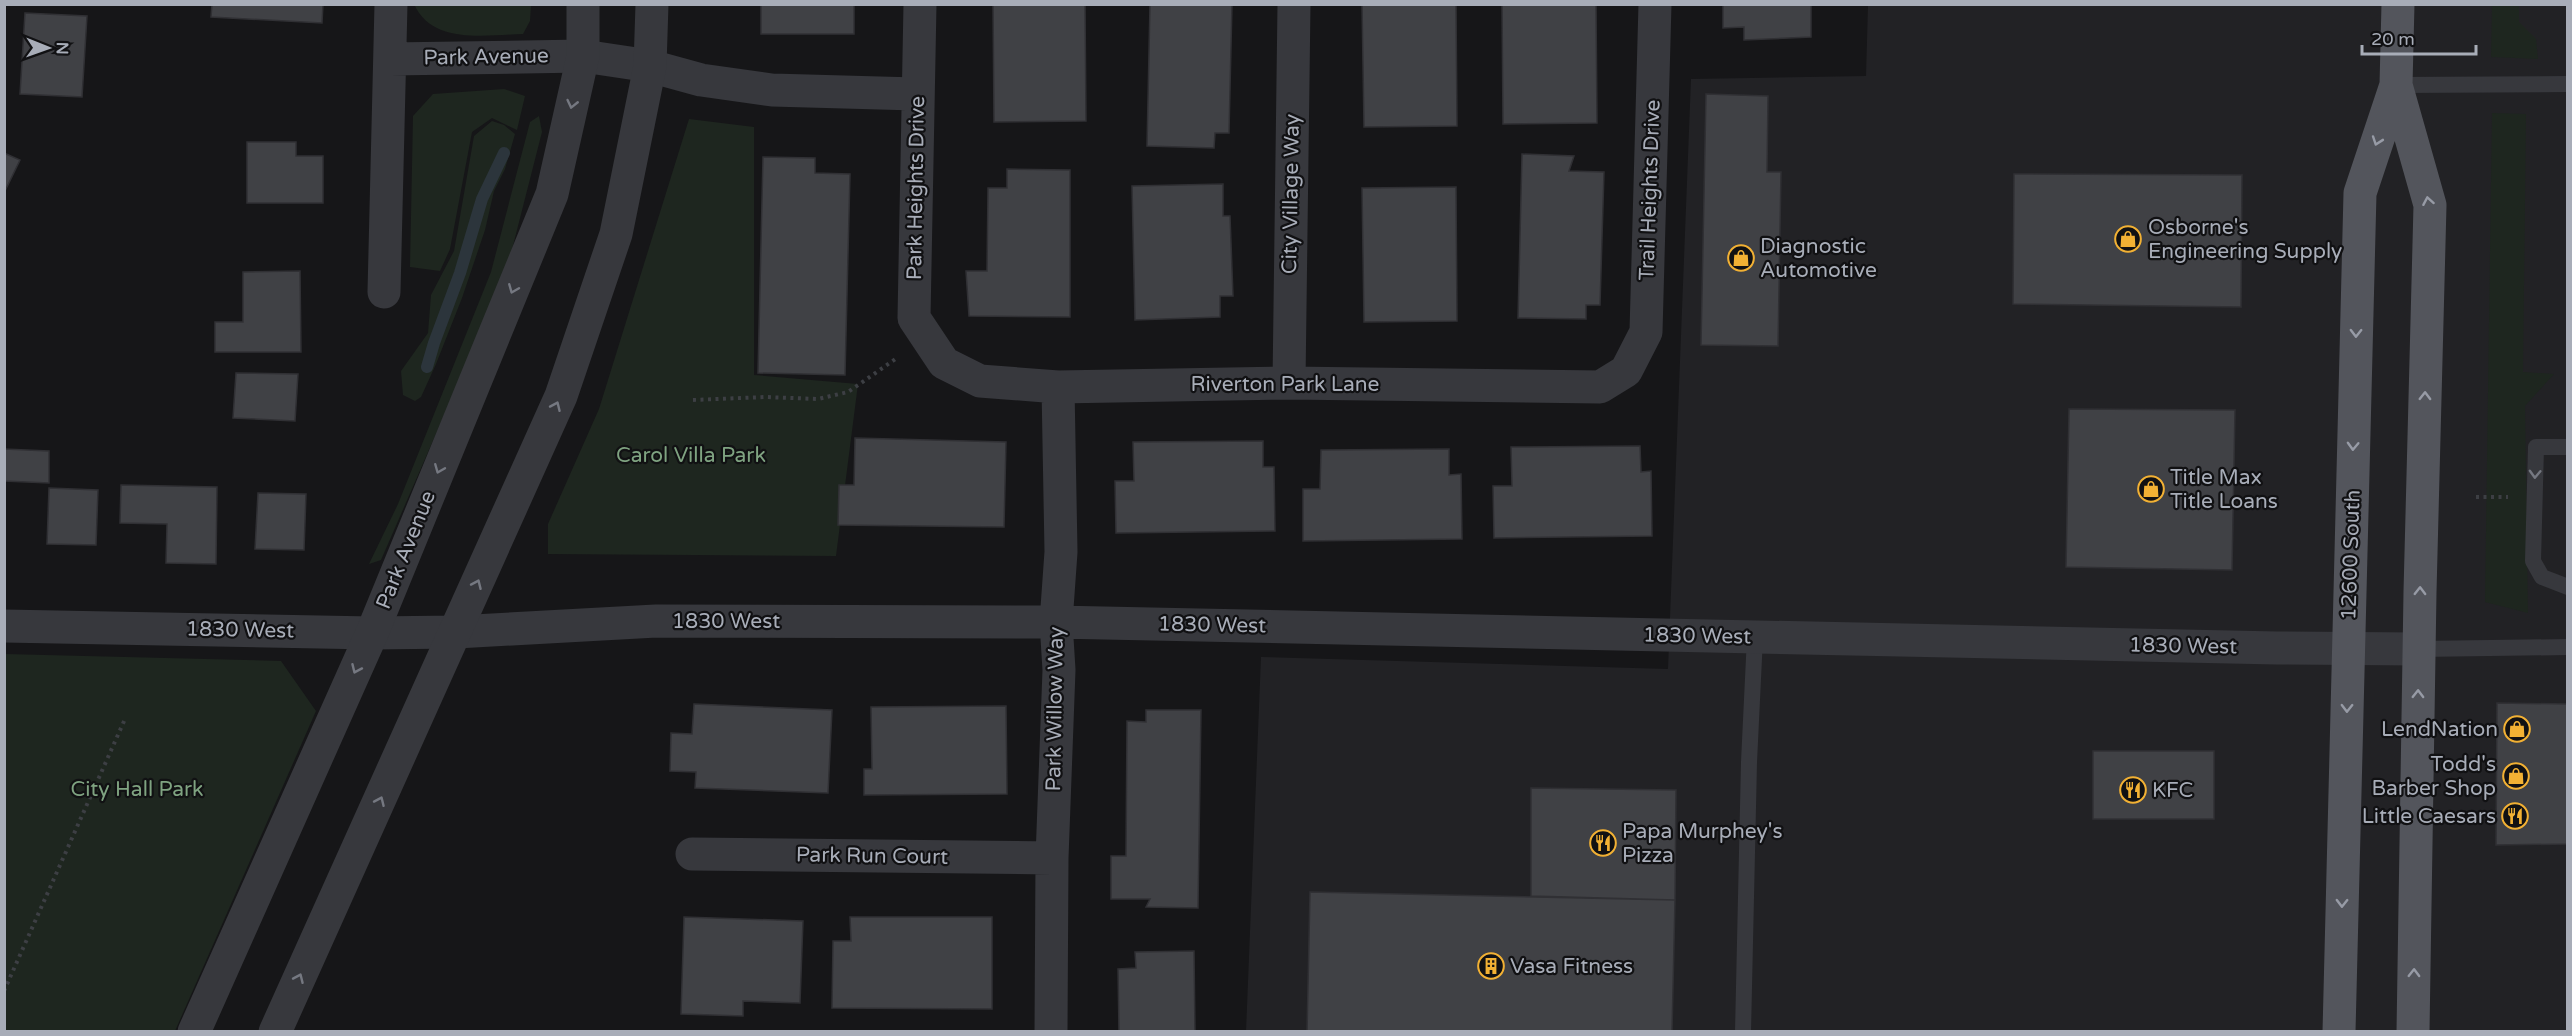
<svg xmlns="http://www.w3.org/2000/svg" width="2572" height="1036" font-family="'Varela Round',sans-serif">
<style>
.built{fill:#222225}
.green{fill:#1e261f}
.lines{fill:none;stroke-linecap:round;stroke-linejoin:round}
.stream{stroke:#2c353c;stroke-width:12}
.building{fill:#404145;stroke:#303034;stroke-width:1.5}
.path{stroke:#3d3f44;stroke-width:4;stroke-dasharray:3 4.5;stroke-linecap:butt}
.service{stroke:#37383d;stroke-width:16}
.minor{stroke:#37383d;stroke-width:33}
.tertiary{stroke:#37383d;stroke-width:33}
.primary{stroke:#53555c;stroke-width:33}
.oneway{stroke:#757881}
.oneway2{stroke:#979ba6}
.labels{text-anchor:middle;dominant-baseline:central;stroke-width:4.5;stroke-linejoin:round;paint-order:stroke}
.street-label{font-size:21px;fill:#a8adb8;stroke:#111113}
.poi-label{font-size:21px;fill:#a8adb8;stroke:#111113;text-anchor:start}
.park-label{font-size:21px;fill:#7fa381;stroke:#111113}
</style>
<rect width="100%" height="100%" fill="#161618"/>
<path class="built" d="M 1868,5 L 2567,5 L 2567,1031 L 1246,1032 L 1261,657 L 1668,669 L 1691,79 L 1866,76 Z"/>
<path class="green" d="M 414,4 L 531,4 L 531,5 L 530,21 L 523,34 C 486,35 432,45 414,4 Z
M 2492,5 L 2519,5 L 2519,22 L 2536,39 L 2538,59 L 2491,57 Z
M 504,89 L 525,96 L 517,130 L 492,118 L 472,132 L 450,249 L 440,271 L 410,267 L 413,116 L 433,94 Z
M 2492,113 L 2526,114 L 2523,372 L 2554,374 L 2525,406 L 2528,613 L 2485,602 Z
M 539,116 L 542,132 L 506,273 L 381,560 L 369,564 L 398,504 L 491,272 L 530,122 Z
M 689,119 L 754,127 L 754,375 L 858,384 L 836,556 L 548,554 L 548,524 L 599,409 Z
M 492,121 L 504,125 L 515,134 L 505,169 L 494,191 L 485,230 L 462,298 L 436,364 L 421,397 L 415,401 L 403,395 L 401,371 L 428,333 L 431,295 L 454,251 L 474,136 Z
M 5,654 L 281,661 L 316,711 L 175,1031 L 5,1031 Z"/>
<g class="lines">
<path class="stream" d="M 427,367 L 434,343 L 460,273 L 482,199 L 504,153"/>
</g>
<path class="building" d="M 212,4 L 323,4 L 322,23 L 211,17 Z
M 761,4 L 854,4 L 854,34 L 761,34 Z
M 993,4 L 1085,4 L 1086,121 L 994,122 Z
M 1150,4 L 1232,4 L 1229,133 L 1215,133 L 1214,148 L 1147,146 Z
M 1362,4 L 1456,4 L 1457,126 L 1364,127 Z
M 1502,4 L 1596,4 L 1597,123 L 1503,124 Z
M 1723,4 L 1811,4 L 1811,37 L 1744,40 L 1744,27 L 1723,28 Z
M 25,13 L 87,16 L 82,97 L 20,94 Z
M 1706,94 L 1768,96 L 1767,172 L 1781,172 L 1778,346 L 1701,345 Z
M 247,142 L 296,142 L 296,156 L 323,156 L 323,203 L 247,203 Z
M 4,153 L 20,160 L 4,193 Z
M 1522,154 L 1574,156 L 1569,171 L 1604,172 L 1600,305 L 1586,305 L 1586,319 L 1518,318 Z
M 763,157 L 815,158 L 815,173 L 850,174 L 845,375 L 758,373 Z
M 1007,169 L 1070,170 L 1070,317 L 969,316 L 966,271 L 987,271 L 988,188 L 1007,188 Z
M 2014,174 L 2242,175 L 2241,307 L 2013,304 Z
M 1223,184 L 1223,216 L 1230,216 L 1233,296 L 1220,296 L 1220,317 L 1135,320 L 1132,186 Z
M 1456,187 L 1457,321 L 1364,322 L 1362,188 Z
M 300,271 L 301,352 L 215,352 L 215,322 L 243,322 L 243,272 Z
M 236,373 L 298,374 L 295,421 L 233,418 Z
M 2069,409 L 2235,410 L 2232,570 L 2066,567 Z
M 855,438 L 1006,442 L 1004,527 L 838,525 L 839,485 L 854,485 Z
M 1263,441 L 1263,467 L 1274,467 L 1275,531 L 1116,533 L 1115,481 L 1134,481 L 1133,442 Z
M 1640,446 L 1641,472 L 1651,471 L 1652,536 L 1494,538 L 1493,486 L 1512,486 L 1511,447 Z
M 4,449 L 49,451 L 49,483 L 4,481 Z
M 1449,449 L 1449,475 L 1461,474 L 1462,539 L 1303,541 L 1303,489 L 1320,489 L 1321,450 Z
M 121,485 L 217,487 L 216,564 L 166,563 L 167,524 L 120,523 Z
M 49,488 L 98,490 L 96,545 L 47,544 Z
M 258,493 L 306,494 L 304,550 L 255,549 Z
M 2497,703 L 2568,704 L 2568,844 L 2496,845 Z
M 694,704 L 832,710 L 828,793 L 695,788 L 696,772 L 670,771 L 671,733 L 692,734 Z
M 1006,706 L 1007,794 L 864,795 L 864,769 L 872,769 L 871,707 Z
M 1146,710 L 1201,710 L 1198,908 L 1146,907 L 1150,899 L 1111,899 L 1111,856 L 1126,856 L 1127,721 L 1146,722 Z
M 2093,751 L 2214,751 L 2214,819 L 2093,819 Z
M 1531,788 L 1676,790 L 1675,900 L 1531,896 Z
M 1310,892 L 1675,900 L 1672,1032 L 1307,1032 Z
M 684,917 L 803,921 L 800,1003 L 743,1001 L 743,1016 L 681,1014 Z
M 850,917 L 992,917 L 992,1009 L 832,1008 L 833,941 L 851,941 Z
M 1194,951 L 1195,1032 L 1119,1032 L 1118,969 L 1136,968 L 1135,952 Z"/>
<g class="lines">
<path class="path" d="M 693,400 L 765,397 L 818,399 L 848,392 L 897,358
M 2476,497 L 2508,497
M 4,991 L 125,719"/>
<path class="service" d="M 2396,85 L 2568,84
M 2568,447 L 2536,447 L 2533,561 L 2542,577 L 2568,587
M 2419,649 L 2568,647
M 1743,1032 L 1749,762 L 1755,637"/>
<path class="minor" d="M 920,4 L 914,318 L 944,363 L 980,381 L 1058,387 L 1289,383 L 1600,387 L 1626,371 L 1646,332 L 1655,4
M 390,59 L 583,56 L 650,66 L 701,80 L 772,90 L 916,94
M 384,292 L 391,4
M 1289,383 L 1294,4
M 4,626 L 372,633 L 456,632 L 656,621 L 1056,622 L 2277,648 L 2419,649
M 692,854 L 1052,858
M 1051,1032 L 1052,858 L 1059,670 L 1056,622 L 1061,552 L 1058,387"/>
<path class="tertiary" d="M 194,1032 L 372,633 L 552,194 L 583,56 L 583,4
M 275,1032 L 561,396 L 616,234 L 650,66 L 652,4"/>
<path class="primary" d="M 2398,4 L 2396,85 L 2430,205 L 2420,592 L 2413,1032
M 2339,1032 L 2360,193 L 2396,85"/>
</g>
<defs><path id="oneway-chevron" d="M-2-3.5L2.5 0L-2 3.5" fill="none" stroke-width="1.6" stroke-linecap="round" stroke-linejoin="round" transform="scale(1.5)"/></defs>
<g class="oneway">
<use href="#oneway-chevron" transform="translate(572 104) rotate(103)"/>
<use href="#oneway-chevron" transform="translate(513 289) rotate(112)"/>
<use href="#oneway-chevron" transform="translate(556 406) rotate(-66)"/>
<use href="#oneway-chevron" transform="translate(439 469) rotate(112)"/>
<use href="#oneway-chevron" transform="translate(2535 474) rotate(92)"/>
<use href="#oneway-chevron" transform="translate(477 584) rotate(-66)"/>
<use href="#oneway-chevron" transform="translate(356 669) rotate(114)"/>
<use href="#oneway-chevron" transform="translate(380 801) rotate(-66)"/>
<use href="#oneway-chevron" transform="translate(299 978) rotate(-66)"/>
</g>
<g class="oneway2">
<use href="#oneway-chevron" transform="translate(2377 141) rotate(109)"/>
<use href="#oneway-chevron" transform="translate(2428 201) rotate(-100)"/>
<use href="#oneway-chevron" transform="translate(2356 333) rotate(91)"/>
<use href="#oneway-chevron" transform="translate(2425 396) rotate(-89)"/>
<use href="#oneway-chevron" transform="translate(2353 446) rotate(92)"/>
<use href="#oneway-chevron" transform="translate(2420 591) rotate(-89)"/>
<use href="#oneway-chevron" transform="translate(2418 694) rotate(-89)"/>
<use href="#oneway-chevron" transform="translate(2347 708) rotate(91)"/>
<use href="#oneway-chevron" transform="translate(2342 903) rotate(91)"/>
<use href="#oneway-chevron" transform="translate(2414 973) rotate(-89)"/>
</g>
<defs>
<g id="shop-ring" transform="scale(1.35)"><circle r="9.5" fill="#111113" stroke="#f2b134" stroke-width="1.5"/><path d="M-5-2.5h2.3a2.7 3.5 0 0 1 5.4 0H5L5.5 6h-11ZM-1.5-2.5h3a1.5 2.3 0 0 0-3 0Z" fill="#f2b134"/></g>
<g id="restaurant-ring" transform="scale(1.35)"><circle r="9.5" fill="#111113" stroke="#f2b134" stroke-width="1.5"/><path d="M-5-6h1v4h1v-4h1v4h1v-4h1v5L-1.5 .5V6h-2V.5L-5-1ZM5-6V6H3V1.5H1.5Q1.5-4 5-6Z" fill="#f2b134"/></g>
<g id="building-ring" transform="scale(1.35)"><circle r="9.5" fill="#111113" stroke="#f2b134" stroke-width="1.5"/><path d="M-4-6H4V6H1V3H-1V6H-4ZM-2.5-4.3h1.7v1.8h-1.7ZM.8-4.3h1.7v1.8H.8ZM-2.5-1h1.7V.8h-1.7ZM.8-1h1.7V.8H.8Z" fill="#f2b134"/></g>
</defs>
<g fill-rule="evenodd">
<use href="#shop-ring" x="2128" y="239"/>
<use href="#shop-ring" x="1741" y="258"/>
<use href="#shop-ring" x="2151" y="489"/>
<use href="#shop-ring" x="2517" y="729"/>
<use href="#shop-ring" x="2516" y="776"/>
<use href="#restaurant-ring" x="2133" y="790"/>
<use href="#restaurant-ring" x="2515" y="816"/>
<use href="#restaurant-ring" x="1603" y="843"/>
<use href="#building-ring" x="1491" y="966"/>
</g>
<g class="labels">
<g class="street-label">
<text transform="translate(486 57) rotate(-1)">Park Avenue</text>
<text transform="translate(916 188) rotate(-89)">Park Heights Drive</text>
<text transform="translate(1650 190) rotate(-88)">Trail Heights Drive</text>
<text transform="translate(1291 194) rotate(-89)">City Village Way</text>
<text x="1285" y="384">Riverton Park Lane</text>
<text transform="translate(406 550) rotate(-68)">Park Avenue</text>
<text transform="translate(2351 555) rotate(-88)">12600 South</text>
<text x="726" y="621">1830 West</text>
<text transform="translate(1212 625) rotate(1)">1830 West</text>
<text transform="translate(240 630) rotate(1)">1830 West</text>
<text transform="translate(1697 636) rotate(1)">1830 West</text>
<text transform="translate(2183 646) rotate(1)">1830 West</text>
<text transform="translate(1055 709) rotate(-89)">Park Willow Way</text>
<text transform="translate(872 856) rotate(1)">Park Run Court</text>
</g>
<g class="poi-label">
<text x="2148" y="227">Osborne's<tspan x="2148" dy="24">Engineering Supply</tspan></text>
<text x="1760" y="246">Diagnostic<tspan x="1760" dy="24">Automotive</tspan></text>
<text x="2170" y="477">Title Max<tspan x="2170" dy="24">Title Loans</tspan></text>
<text x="2498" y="729" text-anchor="end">LendNation</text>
<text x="2496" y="764" text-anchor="end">Todd's<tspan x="2496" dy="24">Barber Shop</tspan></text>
<text x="2152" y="790">KFC</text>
<text x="2496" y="816" text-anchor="end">Little Caesars</text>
<text x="1622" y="831">Papa Murphey's<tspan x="1622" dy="24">Pizza</tspan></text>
<text x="1510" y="966">Vasa Fitness</text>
</g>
<g class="park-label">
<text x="691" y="455">Carol Villa Park</text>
<text x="137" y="789">City Hall Park</text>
</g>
</g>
<rect width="2572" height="1036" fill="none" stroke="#a8adb8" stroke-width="12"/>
<g transform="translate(48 48) rotate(91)" stroke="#111113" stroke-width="4.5" paint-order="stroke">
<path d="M0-4.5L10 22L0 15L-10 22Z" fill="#a8adb8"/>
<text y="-9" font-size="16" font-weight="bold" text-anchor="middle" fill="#a8adb8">N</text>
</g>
<path d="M2362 45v9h114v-9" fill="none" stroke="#a8adb8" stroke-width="3"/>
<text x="2371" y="45" font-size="18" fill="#a8adb8" stroke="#111113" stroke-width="4.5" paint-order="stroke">20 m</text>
</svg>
